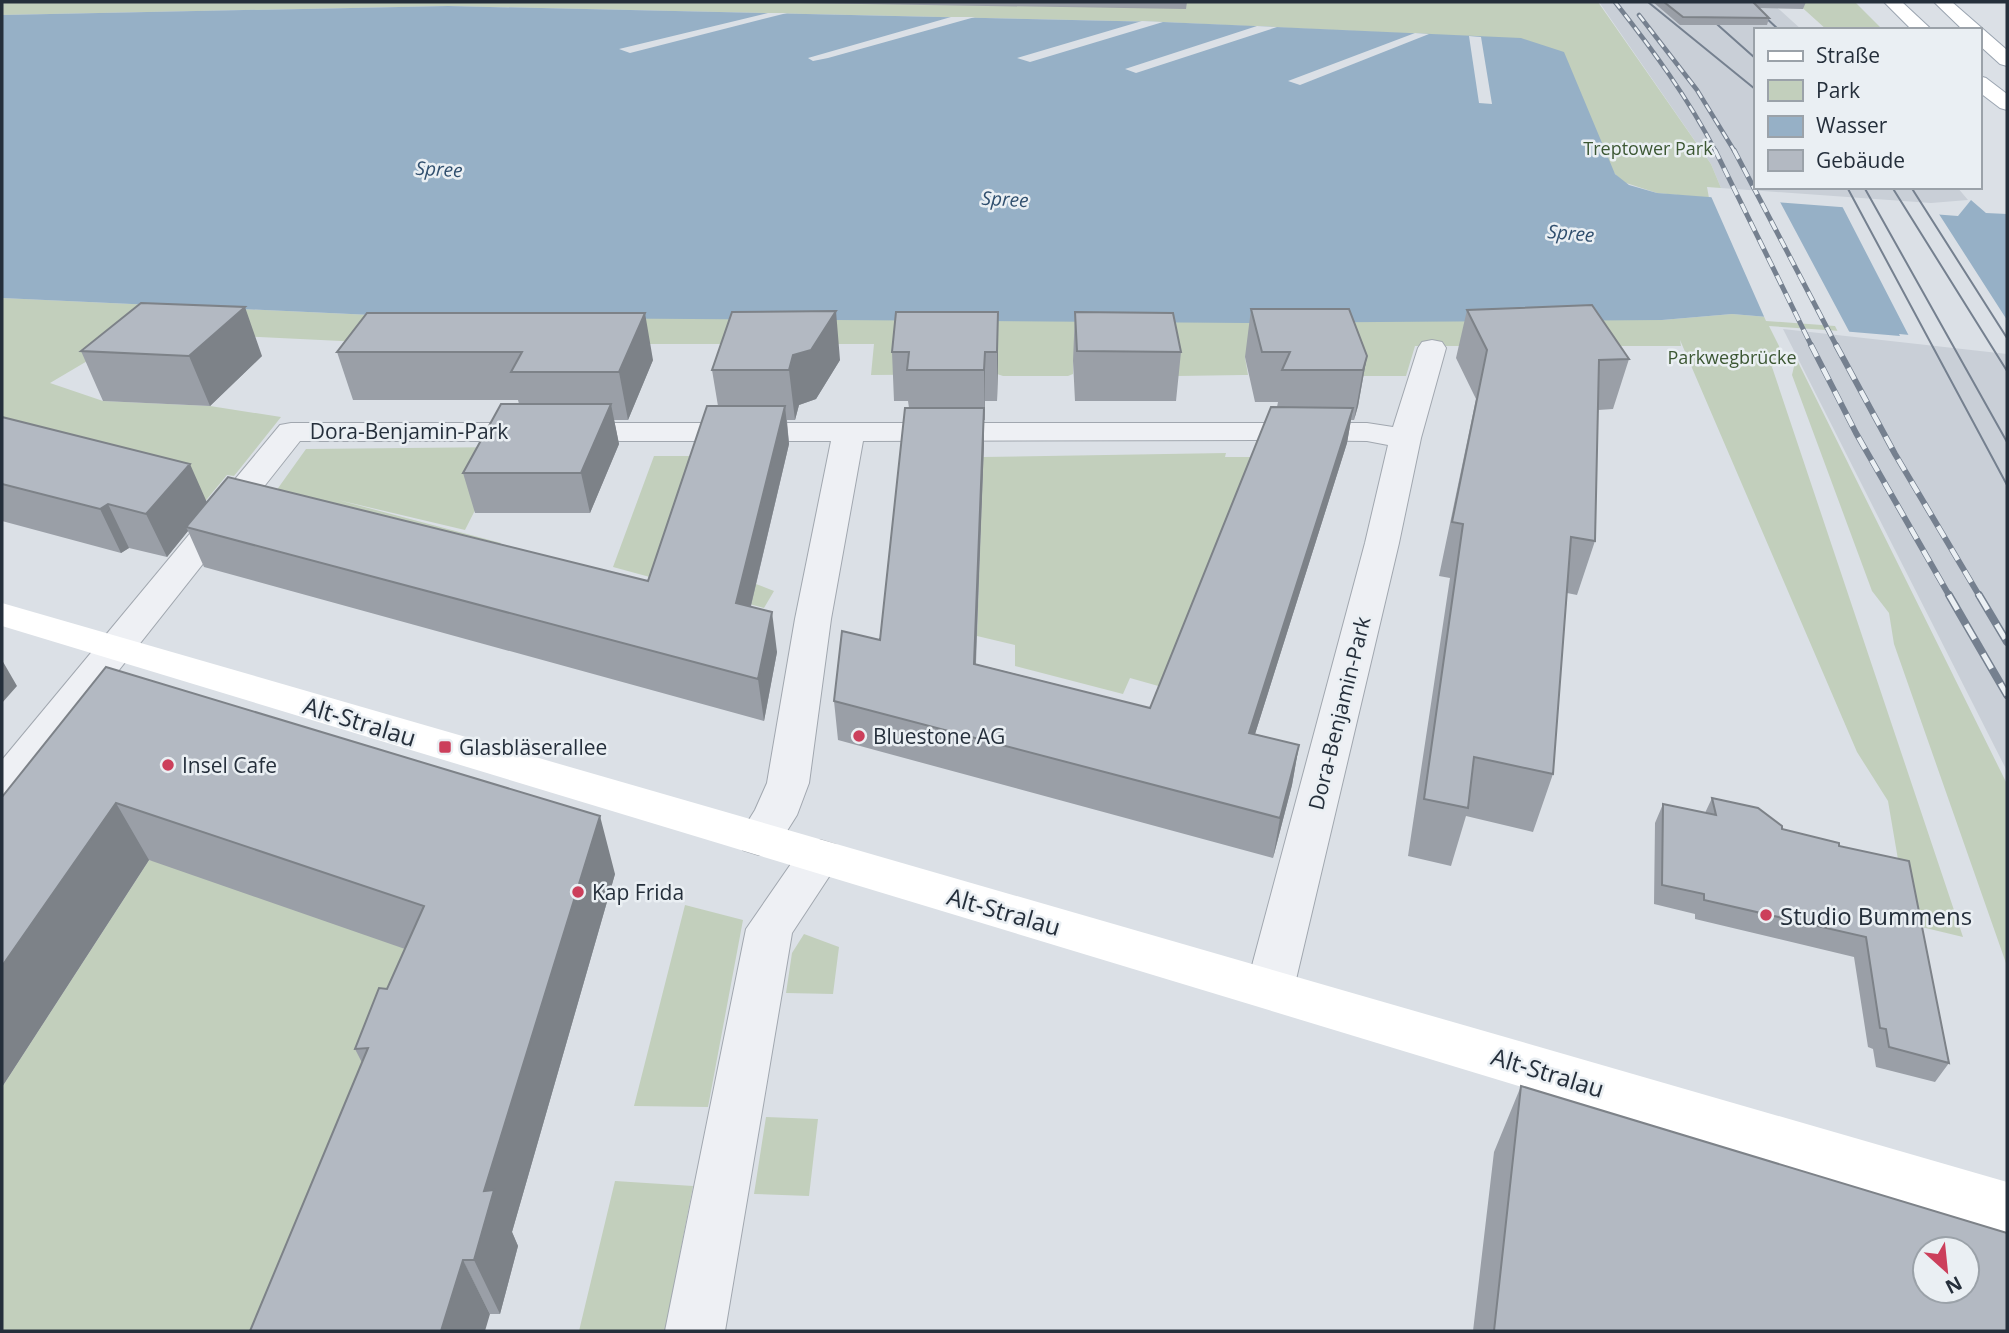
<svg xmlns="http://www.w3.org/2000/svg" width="2009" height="1333" font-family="'Open Sans',sans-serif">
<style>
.built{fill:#c9cfd7}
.green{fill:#c2cfbc}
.water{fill:#96b0c6}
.pier{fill:#dbe0e6}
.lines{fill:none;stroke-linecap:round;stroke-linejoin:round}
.street-casing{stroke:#a1a7af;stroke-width:2}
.primary-casing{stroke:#9ba5b1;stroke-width:2}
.street{fill:#eef0f4;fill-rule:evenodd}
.secondary{fill:#fff;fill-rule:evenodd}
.primary{fill:#fff;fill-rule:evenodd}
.tram{stroke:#75808f;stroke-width:2}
.rail-far3-casing{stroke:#75808f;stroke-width:4.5}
.rail-far2-casing{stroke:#75808f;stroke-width:5}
.rail-far1-casing{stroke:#75808f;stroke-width:6}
.rail-casing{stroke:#75808f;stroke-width:8}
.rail-far3{stroke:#eaeff3;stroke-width:2.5;stroke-dasharray:8;stroke-linecap:butt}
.rail-far2{stroke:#eaeff3;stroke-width:3.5;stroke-dasharray:10;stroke-linecap:butt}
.rail-far1{stroke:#eaeff3;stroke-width:4.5;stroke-dasharray:13;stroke-linecap:butt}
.rail{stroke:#eaeff3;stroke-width:5;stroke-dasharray:17;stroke-linecap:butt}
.wall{fill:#9a9fa7}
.shaded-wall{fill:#7d8288}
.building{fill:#b3b9c2;stroke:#7d8288;stroke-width:2;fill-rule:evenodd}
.poi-dot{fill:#cc3f5b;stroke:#eaeff3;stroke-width:2.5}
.labels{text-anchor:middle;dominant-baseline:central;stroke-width:5;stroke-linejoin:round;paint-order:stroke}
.far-park-label{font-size:18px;fill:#3c5733;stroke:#eaeff3}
.far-water-label{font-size:19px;font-style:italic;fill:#304f6e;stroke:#eaeff3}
.street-label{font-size:21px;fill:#252f3b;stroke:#eaeff3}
.poi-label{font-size:21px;fill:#252f3b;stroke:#eaeff3;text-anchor:start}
.near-street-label{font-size:24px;fill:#252f3b;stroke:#eaeff3}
.near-poi-label{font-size:24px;fill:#252f3b;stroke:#eaeff3;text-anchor:start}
</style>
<rect width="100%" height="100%" fill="#dbe0e6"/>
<path class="built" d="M 1599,2 L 1771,2 L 1802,30 L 1755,30 L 1755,187 L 1957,187 L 1968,200 L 1931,203 L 1721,188 L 1711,164 Z
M 1783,329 L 2007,354 L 2007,771 Z"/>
<path class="green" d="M 2,2 L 1598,2 L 1711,164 L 1721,188 L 1707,187 L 1709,198 L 1657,193 L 1623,182 L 1481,37 L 1163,22 L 448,6 L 2,15 Z
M 1796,2 L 1855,2 L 1883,30 L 1827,30 Z
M 2,298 L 415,317 L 1662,320 L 1732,314 L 1838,323 L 1841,331 L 1769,326 L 1779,346 L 1781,357 L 1772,367 L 1963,937 L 1909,924 L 1888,801 L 1857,752 L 1680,340 L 1681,346 L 1415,346 L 1406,376 L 1353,376 L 1258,357 L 1245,357 L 1248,375 L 1243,375 L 1178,376 L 1073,361 L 1073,374 L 1068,376 L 1003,376 L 997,374 L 871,375 L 874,344 L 403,344 L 138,331 L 50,383 L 103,401 L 210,406 L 281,417 L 234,476 L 227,475 L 202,505 L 2,433 Z
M 1796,358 L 2007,784 L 2007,966 L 1894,644 L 1889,613 L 1872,591 L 1792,375 Z
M 507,447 L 465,530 L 338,500 L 501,543 L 468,573 L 256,519 L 306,449 Z
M 1226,453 L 1225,457 L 1261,457 L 1169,689 L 1130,678 L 1123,694 L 1015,666 L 1015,645 L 977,636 L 983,457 Z
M 654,456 L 709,456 L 756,584 L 774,591 L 764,608 L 613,567 Z
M 149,860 L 461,921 L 308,1331 L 2,1331 L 2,1087 Z
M 685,905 L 743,920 L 708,1107 L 634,1106 Z
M 804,934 L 839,947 L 833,994 L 786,993 L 792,953 Z
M 766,1117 L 818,1119 L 809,1196 L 754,1194 Z
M 615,1181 L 693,1186 L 665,1331 L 579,1331 Z"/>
<path class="water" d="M 448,6 L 1163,22 L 1521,38 L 1564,52 L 1615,174 L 1629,185 L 1657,193 L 1958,216 L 1971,200 L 1986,213 L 2007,214 L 2007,344 L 1899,334 L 1900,336 L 1841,331 L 1838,323 L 1732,314 L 1662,320 L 1246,323 L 415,317 L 2,298 L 2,15 Z"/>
<path class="pier" d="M 768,13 L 787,13 L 630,53 L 619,49 Z
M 951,17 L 975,17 L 828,58 L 813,61 L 808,58 Z
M 1142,21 L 1163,22 L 1030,62 L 1017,58 Z
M 1257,26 L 1277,27 L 1136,73 L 1125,69 Z
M 1415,33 L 1429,34 L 1300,85 L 1288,81 Z
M 1469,36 L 1481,37 L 1492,104 L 1479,103 Z
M 1710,194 L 1779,200 L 1851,335 L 1839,334 L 1835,326 L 1766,321 Z
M 1841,204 L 1937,211 L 2007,320 L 2007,347 L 1910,338 Z"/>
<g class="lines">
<g class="street-casing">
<path id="street" d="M 1432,340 L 1442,342 L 1446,348 L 1421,438 L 1399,543 L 1294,988 L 1287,1002 L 1270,1008 L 1253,1002 L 1246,988 L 1365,543 L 1388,445 L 1367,441 L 1260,440 L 863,441 L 831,619 L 809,783 L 797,815 L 775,850 L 759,855 L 743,850 L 737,839 L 755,810 L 767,783 L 795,619 L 831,441 L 300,441 L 17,799 L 2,803 L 2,760 L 280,425 L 291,423 L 1367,423 L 1393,427 L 1418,348 L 1422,342 Z
M 820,840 L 836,845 L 842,857 L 792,933 L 725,1331 L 665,1331 L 746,929 L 804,845 Z"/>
</g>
<g class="primary-casing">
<path id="primary" d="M 1884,2 L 1902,2 L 1932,30 L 1912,30 Z
M 1934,2 L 1952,2 L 2007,50 L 2007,66 L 2000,64 L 1979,45 L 1979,30 L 1963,30 Z
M 1979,76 L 1986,78 L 2007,94 L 2007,110 L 2000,108 L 1979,92 Z"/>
</g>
<use href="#street" class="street"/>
<path class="secondary" d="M 2,603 L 2007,1182 L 2007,1234 L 2,626 Z"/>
<use href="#primary" class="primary"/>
<path class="tram" d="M 1648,2 L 1755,89
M 1692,2 L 1755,58
M 1749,2 L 1779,30
M 1847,187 L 2007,485
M 1864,187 L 2007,442
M 1892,187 L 2007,371
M 1911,187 L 2007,338"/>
<g class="rail-far3-casing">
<path id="rail-far3" d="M 1615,2 C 1653,50 1688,98 1716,152
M 1639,15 L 1697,90 L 1735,152"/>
</g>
<g class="rail-far2-casing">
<path id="rail-far2" d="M 1715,150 L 1812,347
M 1734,150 L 1837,347"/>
</g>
<g class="rail-far1-casing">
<path id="rail-far1" d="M 1811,345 L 1856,433 L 1950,597
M 1836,345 L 1895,454 L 1980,597"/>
</g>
<g class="rail-casing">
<path id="rail" d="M 1949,595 L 2007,695
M 1979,595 L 2007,642"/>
</g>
<use href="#rail-far3" class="rail-far3"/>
<use href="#rail-far2" class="rail-far2"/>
<use href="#rail-far1" class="rail-far1"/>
<use href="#rail" class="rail"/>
</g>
<path class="wall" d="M 800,2 L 1187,2 L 1186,9 L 800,3 Z
M 1653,2 L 1806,2 L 1803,9 L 1759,8 L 1769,18 L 1767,25 L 1680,25 Z
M 1251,309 L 1367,356 L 1358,406 L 1354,420 L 1351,420 L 1347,443 L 1255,734 L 1299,745 L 1292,785 L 1273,858 L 838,740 L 834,701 L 880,640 L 909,408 L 908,401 L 894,401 L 892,352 L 998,312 L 998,360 L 997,401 L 985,401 L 985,420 L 984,420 L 984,443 L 976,664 L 1150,708 L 1277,407 L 1278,402 L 1255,402 L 1245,357 Z
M 1467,310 L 1629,359 L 1613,409 L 1598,410 L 1595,541 L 1577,595 L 1567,593 L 1553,774 L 1533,832 L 1466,816 L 1451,866 L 1408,856 L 1450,578 L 1439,576 L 1476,399 L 1456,358 Z
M 1075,312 L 1181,352 L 1176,401 L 1075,401 L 1073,361 Z
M 367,313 L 653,360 L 628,420 L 614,420 L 619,444 L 590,513 L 475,513 L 463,473 L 519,404 L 518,400 L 353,400 L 337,352 Z
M 81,351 L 262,356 L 210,406 L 103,401 Z
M 840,360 L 816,399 L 799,405 L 795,420 L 787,420 L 789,444 L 751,606 L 777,652 L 764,721 L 204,567 L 188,531 L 167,557 L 129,548 L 121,553 L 2,521 L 2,417 L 207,502 L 648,581 L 718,406 L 712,370 Z
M 106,667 L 615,874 L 512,1232 L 518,1246 L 500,1314 L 490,1314 L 355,1049 L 387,989 L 405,949 L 149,860 L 2,1087 Z
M 1712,798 L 1782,829 L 1839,846 L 1949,1063 L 1935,1082 L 1876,1067 L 1873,1049 L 1868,1047 L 1854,957 L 1695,919 L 1695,914 L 1654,904 L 1655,823 L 1663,804 L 1705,813 Z
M 1521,1086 L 2007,1331 L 1473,1331 L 1494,1152 Z"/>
<path class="shaded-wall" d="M 245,307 L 262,356 L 210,406 L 189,356 Z
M 836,311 L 840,360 L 816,399 L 799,405 L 795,420 L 789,370 L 793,355 Z
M 998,312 L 998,360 L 997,401 L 997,352 Z
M 645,313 L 653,360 L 628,420 L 619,372 Z
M 985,352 L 985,420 L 984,370 Z
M 1367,356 L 1358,406 L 1354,420 L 1363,370 Z
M 611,404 L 619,444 L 590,513 L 581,473 Z
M 785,406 L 789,444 L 742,643 L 736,603 Z
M 984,408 L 984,443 L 974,703 L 974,664 Z
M 1353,408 L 1347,443 L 1243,772 L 1249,733 Z
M 190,464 L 209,507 L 186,527 L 188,531 L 167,557 L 146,514 Z
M 108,504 L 129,548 L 121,553 L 100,509 Z
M 772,612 L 777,652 L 764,721 L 758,679 Z
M 2,660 L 17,686 L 2,703 Z
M 1299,745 L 1292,785 L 1273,858 L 1280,818 Z
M 116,803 L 149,860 L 2,1087 L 2,966 Z
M 600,816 L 615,874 L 512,1232 L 518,1246 L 500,1314 L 474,1260 L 484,1191 Z
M 463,1260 L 490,1314 L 485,1331 L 441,1331 Z"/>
<path class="building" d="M 1664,2 L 1753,2 L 1769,18 L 1683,17 Z
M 141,303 L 245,307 L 189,356 L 81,351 Z
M 1592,305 L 1629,359 L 1599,360 L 1595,541 L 1571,537 L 1553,774 L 1474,757 L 1468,808 L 1424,799 L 1463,524 L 1452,522 L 1487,350 L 1467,310 Z
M 1251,309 L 1349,309 L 1367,356 L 1363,370 L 1282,370 L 1290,352 L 1262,352 Z
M 836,311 L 811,350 L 793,355 L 789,370 L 712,370 L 732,312 Z
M 896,312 L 998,312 L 997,352 L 985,352 L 984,370 L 907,370 L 909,352 L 892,352 Z
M 1075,312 L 1173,313 L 1181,352 L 1077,351 Z
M 367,313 L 645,313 L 619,372 L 511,372 L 522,352 L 337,352 Z
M 501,404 L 611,404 L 581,473 L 463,473 Z
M 707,406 L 785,406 L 736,603 L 772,612 L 758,679 L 186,527 L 228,477 L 648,581 Z
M 1271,407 L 1353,408 L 1249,733 L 1299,745 L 1280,818 L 834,701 L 842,631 L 880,640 L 905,408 L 984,408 L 974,664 L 1150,708 Z
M 2,417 L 190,464 L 146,514 L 108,504 L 100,509 L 2,484 Z
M 106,667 L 600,816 L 484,1191 L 494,1190 L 474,1260 L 463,1260 L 441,1331 L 250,1331 L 368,1048 L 355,1049 L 379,988 L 387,989 L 424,906 L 116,803 L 2,966 L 2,797 Z
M 1712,798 L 1758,808 L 1782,826 L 1782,829 L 1839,843 L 1839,846 L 1909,861 L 1949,1063 L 1889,1047 L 1886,1029 L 1880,1028 L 1866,937 L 1704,900 L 1704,894 L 1662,885 L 1663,804 L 1716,815 Z
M 1521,1086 L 2007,1233 L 2007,1331 L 1494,1331 ZM 1925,1249 L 1967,1249 L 1967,1291 L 1925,1291 Z"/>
<g class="poi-dot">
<circle cx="859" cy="736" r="7"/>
<rect x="438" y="740" width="14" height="14" rx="3.5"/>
<circle cx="168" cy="765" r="7"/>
<circle cx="578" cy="892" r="7"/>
<circle cx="1766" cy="915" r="7"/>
</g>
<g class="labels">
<g class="far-park-label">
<text x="1648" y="148">Treptower Park</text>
<text x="1732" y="357">Parkwegbrücke</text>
</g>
<g class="far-water-label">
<text transform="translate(439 169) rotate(3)">Spree</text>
<text transform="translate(1005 199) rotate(3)">Spree</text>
<text transform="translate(1571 233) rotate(5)">Spree</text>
</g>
<g class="street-label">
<text x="409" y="431">Dora-Benjamin-Park</text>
<text transform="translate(1339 713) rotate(-76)">Dora-Benjamin-Park</text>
</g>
<g class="poi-label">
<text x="873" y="736">Bluestone AG</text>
<text x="459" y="747">Glasbläserallee</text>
<text x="182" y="765">Insel Cafe</text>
<text x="592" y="892">Kap Frida</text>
</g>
<g class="near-street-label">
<text transform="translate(360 721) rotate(17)">Alt-Stralau</text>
<text transform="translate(1004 911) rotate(16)">Alt-Stralau</text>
<text transform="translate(1548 1072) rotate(17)">Alt-Stralau</text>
</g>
<g class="near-poi-label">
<text x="1780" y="915">Studio Bummens</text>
</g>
</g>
<rect width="2009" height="1333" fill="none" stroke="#252f3b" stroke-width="7"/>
<rect x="1754" y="28" width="228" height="161" fill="#eaeff3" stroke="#9ba2a9" stroke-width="2"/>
<rect x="1768" y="51" width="35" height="10" fill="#ffffff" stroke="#9ba2a9" stroke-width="2"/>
<text x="1816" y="63" font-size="21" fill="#252f3b">Straße</text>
<rect x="1768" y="80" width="35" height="21" fill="#c2cfbc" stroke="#9ba2a9" stroke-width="2"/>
<text x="1816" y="98" font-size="21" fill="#252f3b">Park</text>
<rect x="1768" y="116" width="35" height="21" fill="#96b0c6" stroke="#9ba2a9" stroke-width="2"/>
<text x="1816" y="133" font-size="21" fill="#252f3b">Wasser</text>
<rect x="1768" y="150" width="35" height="21" fill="#b3b9c2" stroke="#9ba2a9" stroke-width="2"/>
<text x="1816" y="168" font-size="21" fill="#252f3b">Gebäude</text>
<g transform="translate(1946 1270) rotate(153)"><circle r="33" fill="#eaeff3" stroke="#9ba2a9" stroke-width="2"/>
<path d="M0-5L12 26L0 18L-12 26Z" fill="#cc3f5b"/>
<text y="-10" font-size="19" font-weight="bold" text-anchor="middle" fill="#252f3b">N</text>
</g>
</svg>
